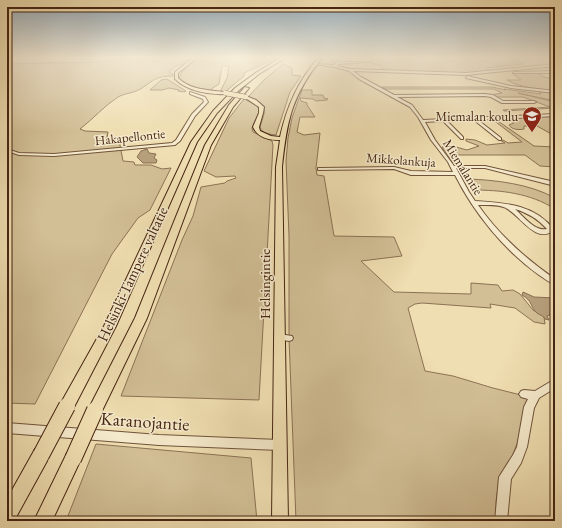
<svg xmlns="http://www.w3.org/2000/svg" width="562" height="528" font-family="'EB Garamond',serif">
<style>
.green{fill:#d2bf96;stroke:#8c7254}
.water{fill:#b69f7b;stroke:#896e51}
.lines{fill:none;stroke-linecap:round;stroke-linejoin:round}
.stream{stroke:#896e51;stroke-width:1}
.minor-casing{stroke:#70533a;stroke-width:2}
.major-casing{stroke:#462513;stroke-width:2}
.highway-casing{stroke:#462513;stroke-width:2}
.minor{fill:#f5eacc;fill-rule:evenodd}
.major{fill:#efdeb1;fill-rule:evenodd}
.highway{fill:#efdeb1;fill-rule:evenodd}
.major-bridge-casing{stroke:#462513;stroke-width:5.5;stroke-linecap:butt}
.highway-bridge-casing{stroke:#462513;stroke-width:18;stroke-linecap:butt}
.major-bridge{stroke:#efdeb1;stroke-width:4.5}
.highway-bridge{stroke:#efdeb1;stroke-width:16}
.labels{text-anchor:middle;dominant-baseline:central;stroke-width:3;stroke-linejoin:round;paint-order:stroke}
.far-poi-label{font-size:13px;fill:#462513;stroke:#f5eacc;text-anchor:end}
.far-street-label{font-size:13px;fill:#462513;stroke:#f5eacc}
.street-label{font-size:15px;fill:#462513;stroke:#f5eacc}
.near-street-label{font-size:18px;fill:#462513;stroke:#f5eacc}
</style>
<rect width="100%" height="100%" fill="#efdeb1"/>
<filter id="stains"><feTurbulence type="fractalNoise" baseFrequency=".005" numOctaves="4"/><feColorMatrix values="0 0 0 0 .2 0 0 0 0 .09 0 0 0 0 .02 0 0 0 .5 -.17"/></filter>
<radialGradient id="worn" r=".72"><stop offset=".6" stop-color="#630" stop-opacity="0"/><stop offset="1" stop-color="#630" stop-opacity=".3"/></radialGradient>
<path class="green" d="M 137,57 L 175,57 L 175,59 L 192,57 L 182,64 L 176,66 L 169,72 L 173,74 L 173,76 C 156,76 154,80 142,88 C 135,93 125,93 118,97 C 104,106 93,119 80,129 L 85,131 L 108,132 L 107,138 L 119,140 L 123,161 L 134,162 L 135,165 L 151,165 L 162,169 L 171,168 L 150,210 L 138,218 L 112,254 L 35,404 L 7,403 L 7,64 L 99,62 Z
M 199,57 L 279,57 L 244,73 L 244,76 L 225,92 L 220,92 L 227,78 L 229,66 L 222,66 L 219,84 L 210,90 C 199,88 185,87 179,77 L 182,72 Z
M 384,57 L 555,57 L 511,58 L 523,64 L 487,68 L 489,70 L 475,74 L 424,73 L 383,70 L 381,66 L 368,62 Z
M 283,64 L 292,68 L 292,75 L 301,76 L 290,92 L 276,135 C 269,134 262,134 260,127 C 266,108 269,105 248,97 L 265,79 Z
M 512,73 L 538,73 L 544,77 L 555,79 L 555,92 C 539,89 521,88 507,80 L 521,80 Z
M 167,79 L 186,91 L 185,92 L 178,91 L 179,90 L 169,88 L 162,90 L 150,90 L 161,80 Z
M 382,87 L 492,87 L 506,90 L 504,89 L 541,94 L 538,91 L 555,93 L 555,101 L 518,93 L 555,102 L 555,108 L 504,111 L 503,110 L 550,107 L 523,97 L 496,97 L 491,95 L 502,93 L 494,89 L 386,89 Z
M 302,90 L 312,90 L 312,95 L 323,95 L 324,98 L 328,99 L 327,100 L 316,101 L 313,99 L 300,98 L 301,101 L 307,103 L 307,105 L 315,117 L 300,117 L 297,132 L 304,135 L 320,133 L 316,168 L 317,175 L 324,176 L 334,236 L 394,237 L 402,256 L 361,261 L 394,292 L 471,294 L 471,283 L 498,285 L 502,291 L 513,290 L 520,294 L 533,310 L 544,317 L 545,324 L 534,322 L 515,308 L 490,304 L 491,308 L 422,303 L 415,304 L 408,308 L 425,371 L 453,376 L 493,388 L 529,397 L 518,441 L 510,463 L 499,479 L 496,502 L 497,521 L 296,521 L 289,338 L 289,236 L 286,161 L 288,138 L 292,118 Z
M 244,99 L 256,105 L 260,110 L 252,128 L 253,132 L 272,141 L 273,145 L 259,400 L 121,396 L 182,240 L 193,216 L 201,187 L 225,183 L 227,181 L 236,178 L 235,176 L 216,177 L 204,171 L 229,118 Z
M 555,116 L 555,136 L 537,126 L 524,126 L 524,129 C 519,130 512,130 509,125 L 514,123 L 507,118 Z
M 492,119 L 495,119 L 534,146 L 555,147 L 555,167 L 540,166 L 525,155 L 454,155 L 459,164 L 452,162 L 442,147 L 452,146 L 467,150 L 479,146 L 466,141 L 466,139 L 475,140 L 487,145 L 505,143 L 500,140 L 503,140 L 508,143 L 522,142 Z
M 468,179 C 496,180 530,184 555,198 L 555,209 C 530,193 501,190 472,190 Z
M 96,444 L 251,458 L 257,521 L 66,521 Z"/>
<path class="water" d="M 147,149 L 149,153 L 156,154 L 154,158 L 157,160 L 156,163 L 143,163 L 137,157 L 141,151 Z
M 523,292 L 534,297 L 555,298 L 555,313 L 547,316 L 549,320 L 545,319 C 543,315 541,316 537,313 C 530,307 533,301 522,295 Z"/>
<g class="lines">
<path class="stream" d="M 7,64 L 62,62 L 70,57"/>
<g class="minor-casing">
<path id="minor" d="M 335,57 L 337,57 L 335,61 L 338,62 L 367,62 L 339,64 L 337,66 L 350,69 L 466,73 L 555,64 L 555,66 L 466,75 L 353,71 L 361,77 L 394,95 L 485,94 L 493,95 L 503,101 L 534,101 L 536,102 L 534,103 L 502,103 L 491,97 L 485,96 L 397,97 L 412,105 L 423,120 L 555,114 L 555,116 L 478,120 L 501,138 L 501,140 L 499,140 L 474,120 L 447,121 L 463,137 L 463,139 L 461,139 L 443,121 L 425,122 L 435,140 L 454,166 L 485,166 L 555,182 L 555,186 L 485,168 L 456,168 L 469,192 L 475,201 C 505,203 535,204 554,230 C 536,245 520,215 506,208 C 499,204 486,205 478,205 C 498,234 526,259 555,279 L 555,284 C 549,283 544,278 539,275 C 504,250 474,213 455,175 L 411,175 L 394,169 L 318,170 L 318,168 L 320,168 L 394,167 L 411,171 L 453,172 L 448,162 L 431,140 L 418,117 L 410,107 L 359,79 L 349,71 L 335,67 L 313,64 L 334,65 L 336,63 L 333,61 ZM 515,209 C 528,213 538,219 547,229 C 535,232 523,216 515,209 Z
M 555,71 L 555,73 L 513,73 L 514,72 Z
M 467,76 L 511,86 L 555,91 L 555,93 L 511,88 L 466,78 Z
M 190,92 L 205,97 L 208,102 L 195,116 L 180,141 L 175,145 L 54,156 L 19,155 L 7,151 L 7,149 L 19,153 L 54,154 L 172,143 L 176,140 L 192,114 L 204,102 L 203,99 L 190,94 Z
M 279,334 L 292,336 L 293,338 L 292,340 L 289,341 L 276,339 L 275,337 L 276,335 Z
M 555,379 L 555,388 L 539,398 L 534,408 L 527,447 L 521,463 L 511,479 L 507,521 L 495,521 L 499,477 L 513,455 L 517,447 L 524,407 L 528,399 L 521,397 L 519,394 L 521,391 L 524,390 L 535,391 Z
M 7,423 L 159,435 L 280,440 L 284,441 L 285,445 L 284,449 L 280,450 L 159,445 L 7,433 Z"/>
</g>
<g class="major-casing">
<path id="major" d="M 194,57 L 198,57 L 178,73 L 178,78 C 190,90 209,90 225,92 L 226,94 C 209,95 187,91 175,79 L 175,72 Z
M 319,57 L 323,57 C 292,94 287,120 282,167 L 288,521 L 272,521 L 276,167 L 280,140 C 269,140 258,138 253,127 L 259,113 L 259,107 L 244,97 L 246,96 L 256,100 L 264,107 L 263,113 L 259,127 L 260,131 L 271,136 L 280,137 C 287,106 298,81 319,57 Z"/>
</g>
<g class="highway-casing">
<path id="highway" d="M 282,57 L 287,57 L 259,74 L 239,90 L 217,113 L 197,142 L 116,326 L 72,411 L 67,413 L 62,411 L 60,406 L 62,401 L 104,326 L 191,142 L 213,111 L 235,88 L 257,72 Z
M 245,87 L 249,88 L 233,107 L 211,145 L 147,318 L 100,415 L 95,417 L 90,415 L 88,410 L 135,318 L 205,145 L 229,105 Z
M 41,447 L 47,449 L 49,455 L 47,461 L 14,521 L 7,521 L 7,499 L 35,449 Z
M 73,451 L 79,453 L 81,459 L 52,521 L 34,521 L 67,453 Z"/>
</g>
<use href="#minor" class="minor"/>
<use href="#major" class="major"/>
<use href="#highway" class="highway"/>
<g class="major-bridge-casing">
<path id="major-bridge" d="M 225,93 L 246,97"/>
</g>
<g class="highway-bridge-casing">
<path id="highway-bridge" d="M 41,455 L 67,406
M 73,459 L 95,410"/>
</g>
<use href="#major-bridge" class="major-bridge"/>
<use href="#highway-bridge" class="highway-bridge"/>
</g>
<linearGradient id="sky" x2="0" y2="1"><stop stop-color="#94acbc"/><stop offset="0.44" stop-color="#f8f0dc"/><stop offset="1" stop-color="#f8f0dc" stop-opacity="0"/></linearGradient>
<rect width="562" height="131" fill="url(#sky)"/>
<defs>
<g id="school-pin" transform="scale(1)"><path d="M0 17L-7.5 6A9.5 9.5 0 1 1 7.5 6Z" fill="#8f2418" stroke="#f5eacc"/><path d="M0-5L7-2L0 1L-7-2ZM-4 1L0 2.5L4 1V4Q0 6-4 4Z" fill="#fff"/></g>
</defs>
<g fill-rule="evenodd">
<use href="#school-pin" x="532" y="116"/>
</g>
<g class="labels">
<g class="far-poi-label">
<text x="518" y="116">Miemalan koulu</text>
</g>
<g class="far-street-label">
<text transform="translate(130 137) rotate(-6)">Hakapellontie</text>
<text transform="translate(401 160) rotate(4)">Mikkolankuja</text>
<text transform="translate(463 167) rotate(58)">Miemalantie</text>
</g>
<g class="street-label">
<text transform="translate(132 274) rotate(-65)">Helsinki-Tampere valtatie</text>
<text transform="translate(264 284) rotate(-90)">Helsingintie</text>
</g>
<g class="near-street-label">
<text transform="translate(145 421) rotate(4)">Karanojantie</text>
</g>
</g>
<rect width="562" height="528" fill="none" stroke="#efdeb1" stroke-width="24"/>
<rect x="8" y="8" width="546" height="512" fill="none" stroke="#462513" stroke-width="2"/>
<rect x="12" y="12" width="538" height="504" fill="none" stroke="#462513"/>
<rect width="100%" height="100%" filter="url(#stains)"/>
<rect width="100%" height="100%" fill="url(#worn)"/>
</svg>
